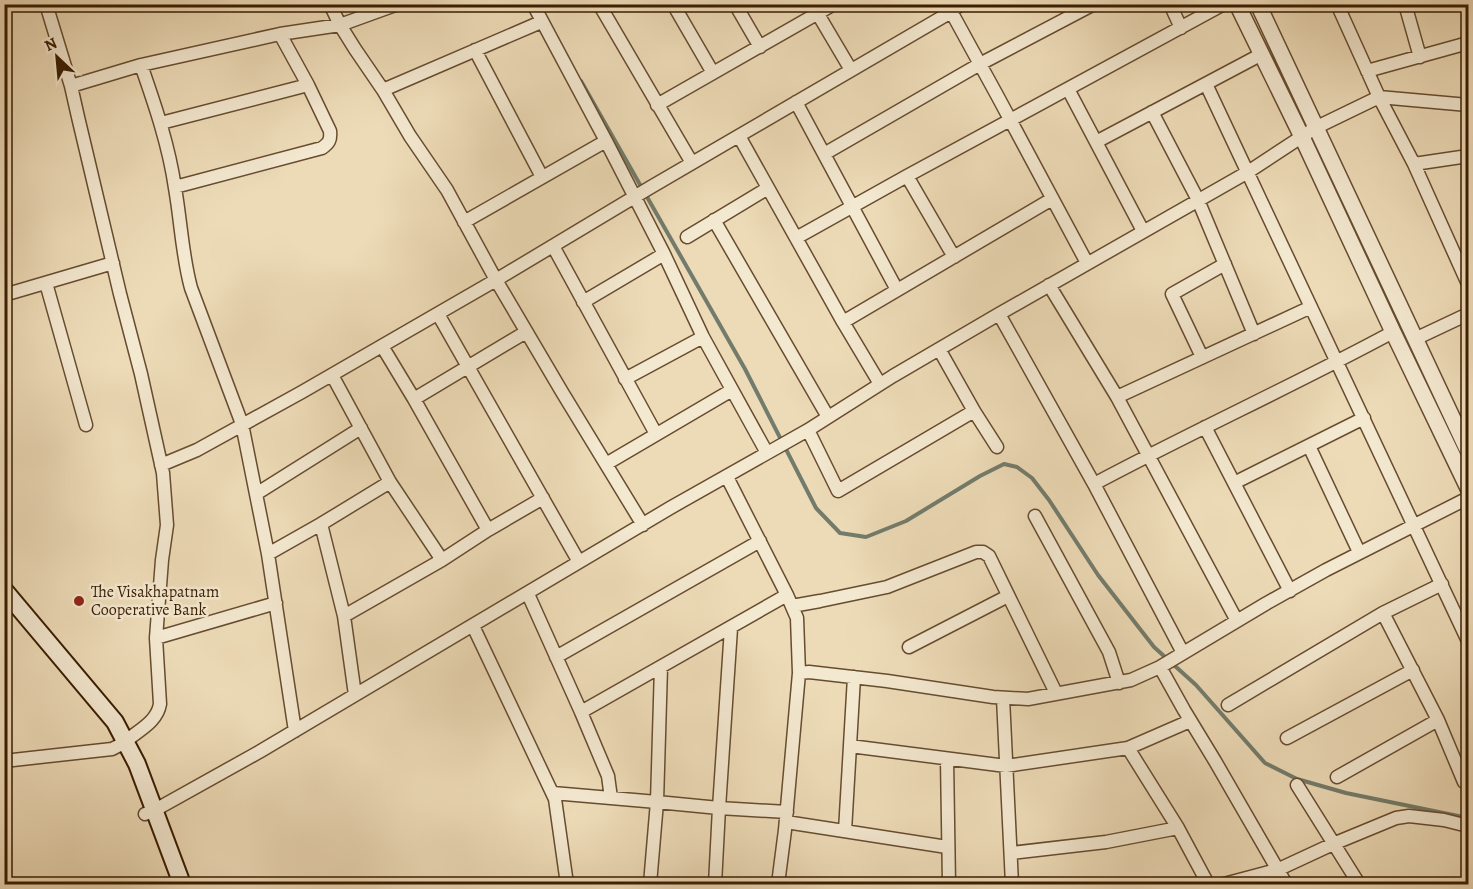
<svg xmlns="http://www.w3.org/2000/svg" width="1473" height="889" font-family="Alegreya,serif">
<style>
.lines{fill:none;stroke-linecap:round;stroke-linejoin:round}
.stream{stroke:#737c6c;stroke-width:4}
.minor-casing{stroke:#674c2f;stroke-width:15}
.tertiary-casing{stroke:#674c2f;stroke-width:18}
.secondary-casing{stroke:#3a1d02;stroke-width:20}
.minor{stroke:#f3e8d0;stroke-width:12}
.tertiary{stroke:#f3e8d0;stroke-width:15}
.secondary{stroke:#f3e8d0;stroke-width:16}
.poi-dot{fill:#8f2418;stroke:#f3e8d0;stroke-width:2}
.labels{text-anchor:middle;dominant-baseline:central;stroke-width:5;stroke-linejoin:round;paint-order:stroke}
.poi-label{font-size:16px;fill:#3a1d02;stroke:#f3e8d0;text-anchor:start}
</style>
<rect width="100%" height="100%" fill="#eddbb7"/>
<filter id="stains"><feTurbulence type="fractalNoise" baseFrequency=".00333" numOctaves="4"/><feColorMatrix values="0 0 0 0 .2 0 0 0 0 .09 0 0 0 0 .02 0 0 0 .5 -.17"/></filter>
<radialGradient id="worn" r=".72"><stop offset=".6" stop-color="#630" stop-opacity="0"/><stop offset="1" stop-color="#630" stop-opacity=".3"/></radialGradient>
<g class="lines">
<path class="stream" d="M 581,81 L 745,369 L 816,508 L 840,533 L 866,537 L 906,521 L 980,476 L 1004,464 L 1017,467 L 1032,478 L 1049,500 L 1098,575 L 1154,647 L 1196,685 L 1265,763 L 1297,779 L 1346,793 L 1468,818"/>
<g class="minor-casing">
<path id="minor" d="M 46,4 L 71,86 L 78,117 L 120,294 L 141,374 L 163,473 L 167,525 L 162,560 L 156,638 L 160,704 C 157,722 139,730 126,741
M 330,4 L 340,25 L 355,49 L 383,90 L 410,136 L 447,190 L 496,280 L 562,392 L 643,525
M 599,4 L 692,163
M 673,4 L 713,73 L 834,4
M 735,4 L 760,47
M 812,4 L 851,70
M 947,4 L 998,97 L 1087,263
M 1170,4 L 1181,28
M 1337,4 L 1379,97 L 1414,164 L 1468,284
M 1405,4 L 1420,57
M 475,50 L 542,177
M 141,65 C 155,105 169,146 175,188 C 181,222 182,255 191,288 L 242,424 L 268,554 L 295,731
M 1367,71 L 1468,43
M 1206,84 L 1468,641
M 71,86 L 141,65 L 280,34 L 340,25 L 398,4
M 1068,89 L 1143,231
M 383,90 L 541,22
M 796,102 L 897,290
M 657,105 L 713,73
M 1152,112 L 1198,200 L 1254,334
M 161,123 L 308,85
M 739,136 L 843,322 L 880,384
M 606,141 L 664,254 L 703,337 L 767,453
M 1096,142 L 1262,54
M 824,154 L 980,64 L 1094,4
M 1414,164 L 1468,156
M 907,176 L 954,257
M 175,187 L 322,148 C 329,143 331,140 330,131 L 308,85 L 280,34
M 714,220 L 828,417
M 464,222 L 606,141 L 533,4
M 687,237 L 768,188
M 796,238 L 907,176 L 1224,4
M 553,246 L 656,434
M 46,283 L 86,425
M 1049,285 L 1117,397 L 1237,621
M 4,295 L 113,263
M 583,302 L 664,254
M 438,314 L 579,562
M 999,314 L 1094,484 L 1183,653
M 843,322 L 1052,199
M 1415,339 L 1468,314
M 382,346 L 414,399 L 488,530
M 1202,357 L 1172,294 L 1225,264
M 332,375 L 390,482 L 321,524 L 344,616
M 625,379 L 703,337
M 1117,397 L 1311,307
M 414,399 L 526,332
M 974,411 L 997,447
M 1205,427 L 1290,591
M 808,430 L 838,491 L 974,411 L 939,349
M 1309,446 L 1359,552
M 606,464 L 732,390
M 161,465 L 197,450 L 302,392 L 496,280 L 651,187 L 951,12 L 961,4
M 727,477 L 787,595 L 797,618 L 799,673 L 785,830 L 778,884
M 390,482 L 442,560
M 1234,483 L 1364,418
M 1094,484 C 1193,431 1295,385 1393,332
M 256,494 L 361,428
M 1035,516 L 1109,652 L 1119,683
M 268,554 L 321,524
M 528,594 L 581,712 L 787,595
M 792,606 L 820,601 L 887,587 L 976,552 L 983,552 L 989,556 L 1056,693
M 1383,613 L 1438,720 L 1464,782 L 1468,780
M 473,626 L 555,799 L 567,884
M 731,628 L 719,808 L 787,812
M 156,638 L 276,603
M 909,647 L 1008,596
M 556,657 L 760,541
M 661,667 L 657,802 L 719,808 L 715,884
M 1160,667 L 1184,710 L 1215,761 L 1286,884
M 799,673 L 809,672 L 887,681 L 993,697 L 1028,699 L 1131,680 L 1160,667 L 1267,603 L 1326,570 L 1468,498
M 355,695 L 344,616 L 442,560 L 488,530 L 543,498
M 1003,698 L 1012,884
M 1228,705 L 1383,613 L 1442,584
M 581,712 L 608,776 L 611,798
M 1287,738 L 1413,670
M 850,746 L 1006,766 L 1128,748 L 1190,721
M 1128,748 L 1178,828 L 1208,884
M 947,759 L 949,884
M 4,761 L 112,749 L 118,746
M 1337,777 L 1438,720
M 1297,785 L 1359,884
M 553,793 L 657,802 L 650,884
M 145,814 L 155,810 L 259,752 L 670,508 L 808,430 L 893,376 L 999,314 L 1248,172 L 1315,128 L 1379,97 L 1468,105
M 786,822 L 947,847
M 845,831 L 854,677
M 1011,853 L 1106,842 L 1178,828
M 1224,884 L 1277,870 L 1333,844 L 1396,818 L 1409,816 L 1444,820 L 1468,826"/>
</g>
<g class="tertiary-casing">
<path id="tertiary" d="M 1237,4 L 1302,137 L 1393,332 L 1468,488
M 1258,4 L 1468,451"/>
</g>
<g class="secondary-casing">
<path id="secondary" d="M 4,590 L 115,722 L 137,764 L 182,884"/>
</g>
<use href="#minor" class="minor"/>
<use href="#tertiary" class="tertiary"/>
<use href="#secondary" class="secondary"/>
</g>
<circle class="poi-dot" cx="79" cy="601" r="6"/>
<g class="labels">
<g class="poi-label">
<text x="91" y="592">The Visakhapatnam<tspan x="91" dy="18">Cooperative Bank</tspan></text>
</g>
</g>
<rect width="1473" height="889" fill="none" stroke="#eddbb7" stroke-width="24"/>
<rect x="6" y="6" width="1461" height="877" fill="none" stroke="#3a1d02" stroke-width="3"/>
<rect x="12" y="12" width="1449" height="865" fill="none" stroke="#3a1d02" stroke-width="1.5"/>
<g transform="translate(57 57) rotate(334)" stroke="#f3e8d0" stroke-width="4.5" paint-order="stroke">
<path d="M0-4.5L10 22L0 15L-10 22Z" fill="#3a1d02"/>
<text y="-9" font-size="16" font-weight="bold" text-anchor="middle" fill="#3a1d02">N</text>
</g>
<rect width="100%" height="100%" filter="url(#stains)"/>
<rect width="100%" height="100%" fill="url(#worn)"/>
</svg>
